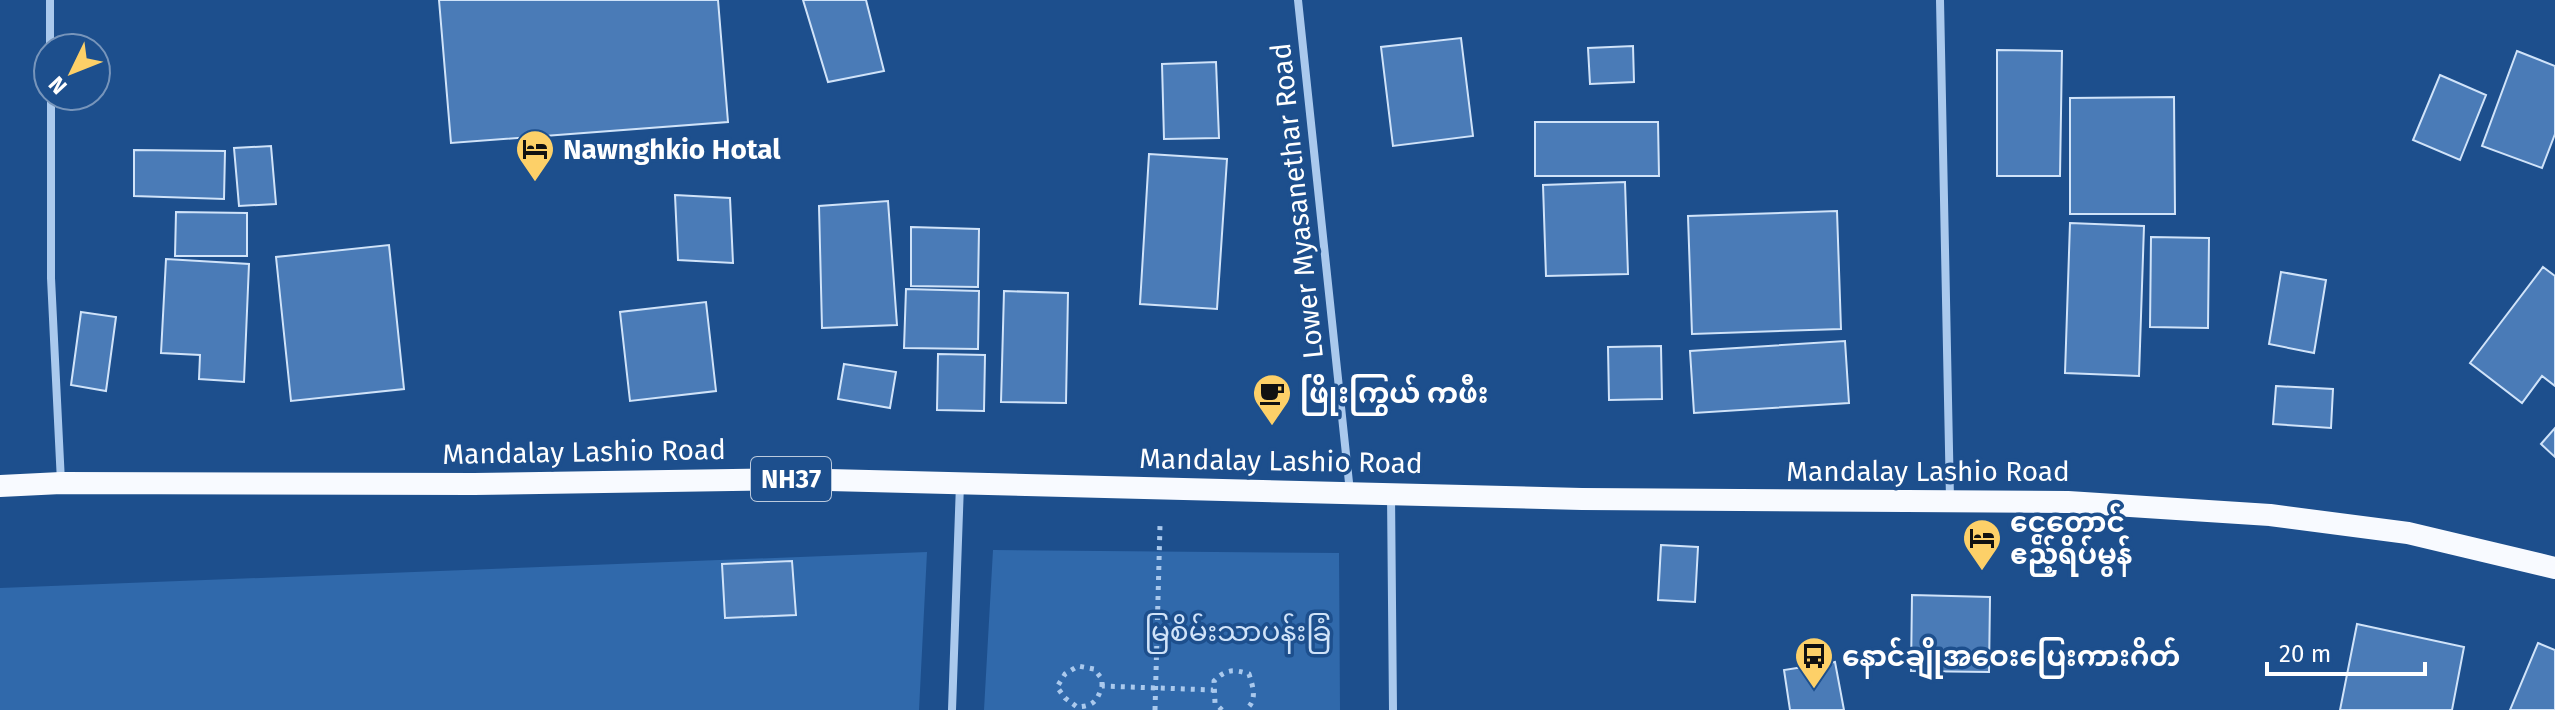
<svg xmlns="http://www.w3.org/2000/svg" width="2555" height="710" font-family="'Fira Sans','Noto Sans Myanmar',sans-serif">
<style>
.green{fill:#3069ab}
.building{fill:#4a7bb7;stroke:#d0e3f9;stroke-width:2}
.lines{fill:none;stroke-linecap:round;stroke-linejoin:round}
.path{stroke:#aac9ed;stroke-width:5;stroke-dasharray:4 6;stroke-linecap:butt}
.minor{stroke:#aac9ed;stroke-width:8}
.trunk{stroke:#f8faff;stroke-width:22}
.labels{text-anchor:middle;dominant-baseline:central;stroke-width:7;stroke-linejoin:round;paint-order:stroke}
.shield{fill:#1d4f8d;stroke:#bbcadd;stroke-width:2}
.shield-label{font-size:26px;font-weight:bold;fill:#fff}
.poi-label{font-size:28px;font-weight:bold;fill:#fff;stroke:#1d4f8d;text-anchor:start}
.street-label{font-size:28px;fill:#fff;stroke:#1d4f8d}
.park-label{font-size:28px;fill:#d0e3f9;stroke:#1d4f8d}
</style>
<rect width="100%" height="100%" fill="#1d4f8d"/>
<path class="green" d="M 993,550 L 1339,553 L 1340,710 L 984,710 Z
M 927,552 L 919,710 L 0,710 L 0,588 Z"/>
<path class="building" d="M 439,0 L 718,0 L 728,122 L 451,143 Z
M 803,0 L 866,0 L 884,71 L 828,82 Z
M 1461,38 L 1473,136 L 1393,146 L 1381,47 Z
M 1633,46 L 1634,82 L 1590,84 L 1588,48 Z
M 1997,50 L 2062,51 L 2060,176 L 1997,176 Z
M 2517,51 L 2555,66 L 2555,134 L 2542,168 L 2482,146 Z
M 1216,62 L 1219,138 L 1164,139 L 1162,64 Z
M 2440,75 L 2486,95 L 2460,160 L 2413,140 Z
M 2174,97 L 2175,214 L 2070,214 L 2070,98 Z
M 1535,122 L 1658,122 L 1659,176 L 1535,176 Z
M 271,146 L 276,204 L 239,206 L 234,148 Z
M 134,150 L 225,151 L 224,199 L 134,196 Z
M 1149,154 L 1227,159 L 1217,309 L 1140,304 Z
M 1625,182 L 1628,274 L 1546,276 L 1543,185 Z
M 675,195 L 730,198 L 733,263 L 678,260 Z
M 888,201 L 897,325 L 822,328 L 819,206 Z
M 1837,211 L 1841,329 L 1692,334 L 1688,216 Z
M 176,212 L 247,213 L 247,256 L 175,256 Z
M 2070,223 L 2144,226 L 2139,376 L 2065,373 Z
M 911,227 L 979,229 L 978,287 L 911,286 Z
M 2151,237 L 2209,238 L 2208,328 L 2150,327 Z
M 389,245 L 404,389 L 291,401 L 276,257 Z
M 166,259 L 249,264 L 244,382 L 199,379 L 200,355 L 161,353 Z
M 2543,267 L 2555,276 L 2555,386 L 2542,376 L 2522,403 L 2470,363 Z
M 2281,272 L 2326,280 L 2314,353 L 2269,344 Z
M 906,289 L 979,291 L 978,349 L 904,348 Z
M 1004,291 L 1068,293 L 1066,403 L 1001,402 Z
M 706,302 L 716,391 L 630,401 L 620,312 Z
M 81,312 L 116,317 L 106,391 L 71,385 Z
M 1845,341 L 1849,403 L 1694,413 L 1690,351 Z
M 1661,346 L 1662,399 L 1609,400 L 1608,347 Z
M 938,354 L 985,355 L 984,411 L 937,410 Z
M 844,364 L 896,372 L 890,408 L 838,399 Z
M 2276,386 L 2333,389 L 2331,428 L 2273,424 Z
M 2555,428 L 2555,457 L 2541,444 Z
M 1661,545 L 1698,547 L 1695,602 L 1658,600 Z
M 792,561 L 796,615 L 725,618 L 722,564 Z
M 1912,595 L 1990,597 L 1989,672 L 1911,671 Z
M 2357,624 L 2464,647 L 2452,710 L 2340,710 Z
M 2538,643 L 2555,650 L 2555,710 L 2510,710 Z
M 1835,662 L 1844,710 L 1790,710 L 1784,670 Z"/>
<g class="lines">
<path class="path" d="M 1102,686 L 1102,679 L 1094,669 L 1078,666 L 1065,674 L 1057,687 L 1065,698 L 1077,707 C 1093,706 1097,702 1102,686 L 1213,690
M 1155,710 L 1160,525
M 1222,710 L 1215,703 L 1214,681 C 1226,669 1233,669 1249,674 C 1253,687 1258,701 1245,710"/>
<path class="minor" d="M 50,0 L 50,48
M 1298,0 L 1350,492
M 1940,0 L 1950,499
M 51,96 L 51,278 L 61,482
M 1391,494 L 1393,710
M 952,710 L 960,484"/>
<path class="trunk" d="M 0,486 L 61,483 L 474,484 L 789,479 L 1582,499 L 2068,502 L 2270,515 L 2408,533 L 2555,568"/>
</g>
<defs>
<g id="hotel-pin" transform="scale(2)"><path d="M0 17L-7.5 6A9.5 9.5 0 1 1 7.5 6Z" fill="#fdd068" stroke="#1d4f8d"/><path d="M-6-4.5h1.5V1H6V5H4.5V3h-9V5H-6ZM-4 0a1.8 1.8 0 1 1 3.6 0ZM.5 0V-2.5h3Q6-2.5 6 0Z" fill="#111"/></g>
<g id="cafe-pin" transform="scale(2)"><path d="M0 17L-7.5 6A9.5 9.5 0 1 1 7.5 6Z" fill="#fdd068" stroke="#1d4f8d"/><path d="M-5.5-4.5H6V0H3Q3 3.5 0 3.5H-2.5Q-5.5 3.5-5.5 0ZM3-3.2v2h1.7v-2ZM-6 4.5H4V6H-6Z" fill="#111"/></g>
<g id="bus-pin" transform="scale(2)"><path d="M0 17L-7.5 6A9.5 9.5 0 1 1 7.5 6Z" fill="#fdd068" stroke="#1d4f8d"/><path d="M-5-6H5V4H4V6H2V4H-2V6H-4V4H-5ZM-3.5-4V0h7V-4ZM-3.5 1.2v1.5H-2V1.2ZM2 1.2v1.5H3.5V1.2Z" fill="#111"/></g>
</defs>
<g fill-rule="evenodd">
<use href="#hotel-pin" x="535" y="149"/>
<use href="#cafe-pin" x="1272" y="393"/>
<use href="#hotel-pin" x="1982" y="538"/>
<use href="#bus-pin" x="1814" y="656"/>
</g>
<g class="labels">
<rect class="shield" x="751" y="457" width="80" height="44" rx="6"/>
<g class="shield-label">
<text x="791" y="479">NH37</text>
</g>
<g class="poi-label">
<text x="563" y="149">Nawnghkio Hotal</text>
<text x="1300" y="393">ဖြိုးကြွယ် ကဖီး</text>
<text x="2010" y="522">ငွေတောင်<tspan x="2010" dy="32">ဧည့်ရိပ်မွန်</tspan></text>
<text x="1842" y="656">နောင်ချိုအဝေးပြေးကားဂိတ်</text>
</g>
<g class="street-label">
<text transform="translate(1297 201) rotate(-96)">Lower Myasanethar Road</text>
<text transform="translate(584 452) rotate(-1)">Mandalay Lashio Road</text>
<text transform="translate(1281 461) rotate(1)">Mandalay Lashio Road</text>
<text x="1928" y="471">Mandalay Lashio Road</text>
</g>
<g class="park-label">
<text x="1238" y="631">မြစိမ်းသာပန်းခြံ</text>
</g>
</g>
<g transform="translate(72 72) rotate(227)"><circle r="38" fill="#1d4f8d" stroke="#7795bb" stroke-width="2"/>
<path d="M0-6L14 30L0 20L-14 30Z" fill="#fdd068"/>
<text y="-12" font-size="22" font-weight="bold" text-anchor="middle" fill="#ffffff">N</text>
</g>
<path d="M2267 662v12h158v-12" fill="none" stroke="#ffffff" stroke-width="4"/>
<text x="2279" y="662" font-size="24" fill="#ffffff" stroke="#1d4f8d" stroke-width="6" paint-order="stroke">20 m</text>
</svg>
